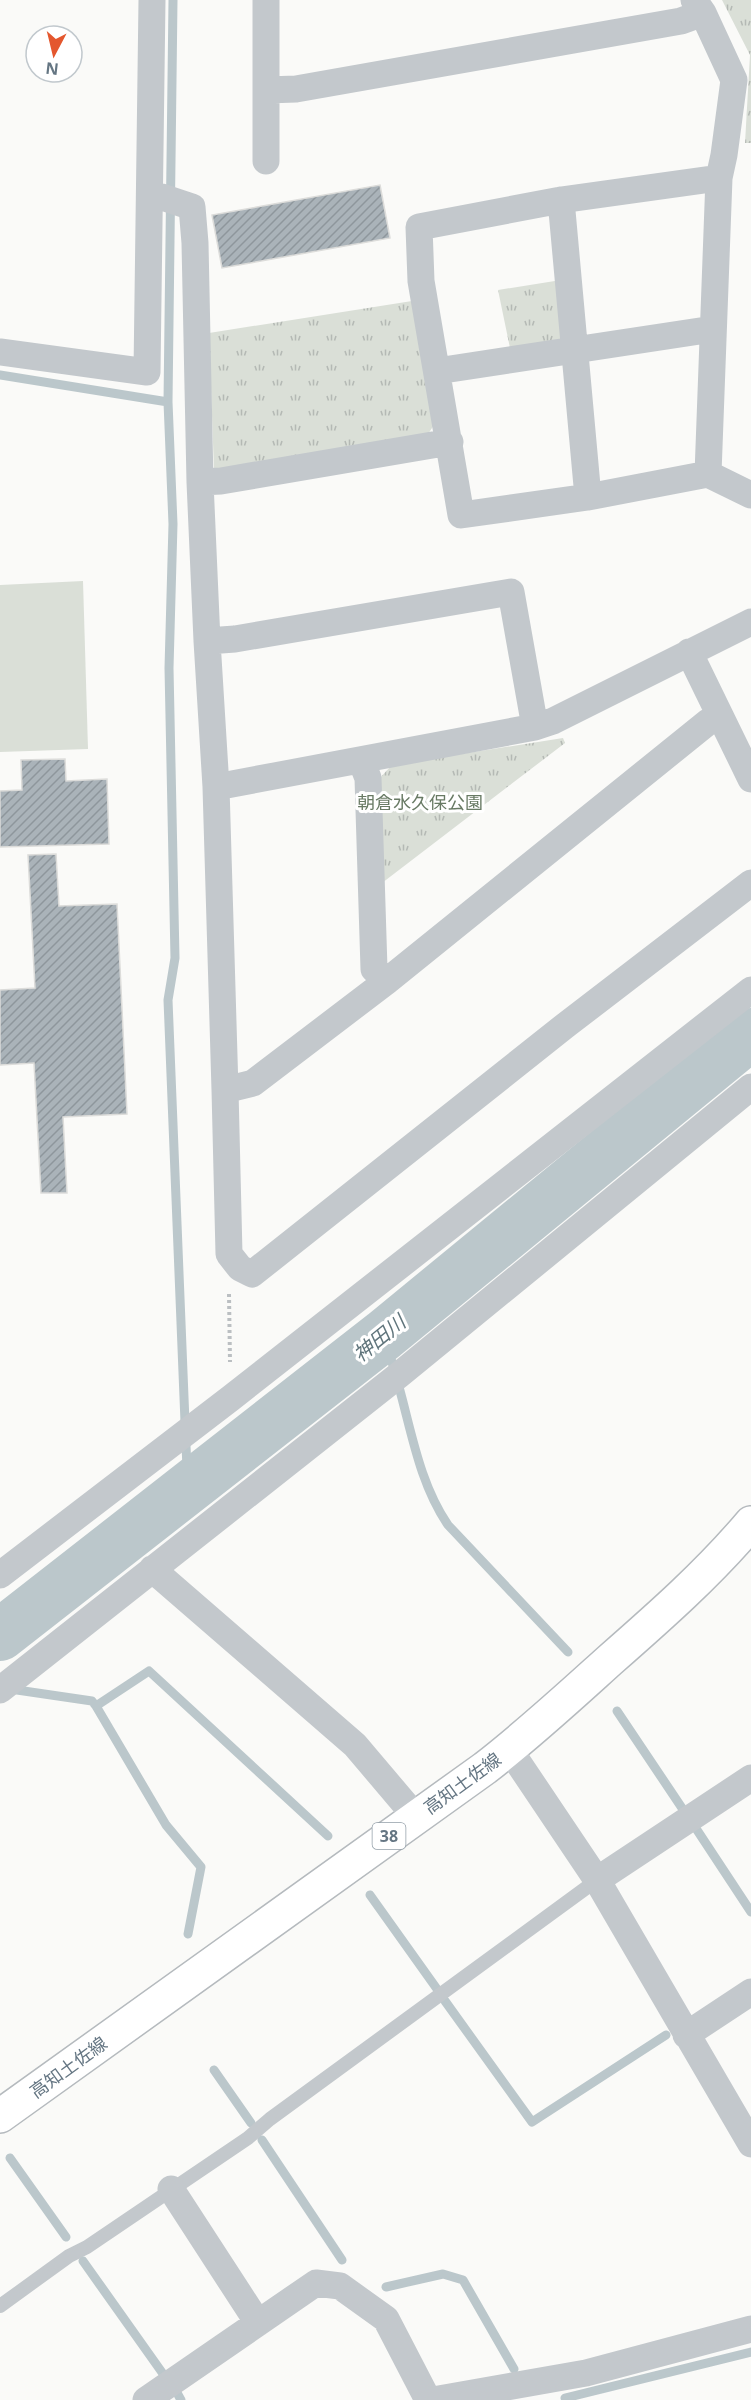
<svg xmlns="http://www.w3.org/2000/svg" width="751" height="2400" font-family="'Noto Sans','Noto Sans JP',sans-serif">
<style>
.grass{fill:url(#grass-tufts)}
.pitch{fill:#dadfd7}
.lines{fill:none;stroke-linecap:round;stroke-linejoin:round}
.stream{stroke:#bbc7cb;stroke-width:9}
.river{stroke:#bbc7cb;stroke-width:52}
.building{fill:url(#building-hatch);stroke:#dcdcda;stroke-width:1.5}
.primary-casing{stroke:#b5babe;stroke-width:36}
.path{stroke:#bbbfc2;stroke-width:4;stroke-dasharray:3 3;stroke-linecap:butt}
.lane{stroke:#c3c8cc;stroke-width:14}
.street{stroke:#c3c8cc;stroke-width:27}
.primary{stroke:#fff;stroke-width:33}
.labels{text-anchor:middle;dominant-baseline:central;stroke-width:6;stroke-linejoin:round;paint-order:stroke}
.shield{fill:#fff;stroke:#939fa8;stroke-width:1.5}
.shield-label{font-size:16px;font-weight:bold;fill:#657683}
.park-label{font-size:18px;fill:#687a64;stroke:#fff}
.street-label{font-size:18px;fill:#657683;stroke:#fff}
.water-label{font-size:20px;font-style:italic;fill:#60757c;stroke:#fff}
</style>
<defs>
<pattern id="grass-tufts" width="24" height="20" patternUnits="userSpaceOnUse" patternTransform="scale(1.5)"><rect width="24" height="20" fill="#dadfd7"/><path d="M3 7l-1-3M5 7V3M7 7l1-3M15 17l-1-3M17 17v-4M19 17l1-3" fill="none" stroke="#b4b9b4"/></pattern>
<pattern id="building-hatch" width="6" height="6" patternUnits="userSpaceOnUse" patternTransform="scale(1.5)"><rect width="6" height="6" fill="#aab3b9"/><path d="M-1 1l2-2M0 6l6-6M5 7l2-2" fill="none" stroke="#8e969c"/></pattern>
</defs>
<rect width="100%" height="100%" fill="#fafaf8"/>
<path class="grass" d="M 722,0 L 751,0 L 751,143 L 745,143 L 750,55 Z
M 561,280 L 567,340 L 510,348 L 498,290 Z
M 412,301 L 436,422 L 428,434 L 214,470 L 209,333 Z
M 563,738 L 565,743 L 382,883 L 377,781 L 392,765 Z"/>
<path class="pitch" d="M 83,581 L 88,749 L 0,752 L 0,585 Z"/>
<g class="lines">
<path class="stream" d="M 173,0 L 168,402 L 173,524 L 169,668 L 175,958 L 168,1000 L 185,1422
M 0,375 L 168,402
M 384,1335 L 394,1369
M 399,1387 C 412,1434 420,1484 448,1525 L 568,1652
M 186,1446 L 188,1489
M 17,1690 L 92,1701 L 96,1706 L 166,1825 L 201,1867 L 188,1934
M 96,1706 L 149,1671 L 328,1836
M 617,1711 L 684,1811
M 697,1830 L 751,1912
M 370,1895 L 437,1989
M 445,2001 L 532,2122 L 666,2035
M 214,2070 L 251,2123
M 262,2140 L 342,2260
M 10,2158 L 66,2237
M 83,2261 L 166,2378
M 386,2287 L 443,2274 L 463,2280 L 514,2369
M 176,2391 L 181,2400
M 565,2398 L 751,2352"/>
<path class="river" d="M 0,1635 L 384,1335 L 751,1034"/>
</g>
<path class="building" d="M 380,185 L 390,238 L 222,268 L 212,215 Z
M 65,759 L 66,781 L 107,779 L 109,844 L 0,847 L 0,791 L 22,790 L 21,760 Z
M 56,854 L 59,906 L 117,904 L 127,1114 L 63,1117 L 67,1193 L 41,1193 L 34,1063 L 0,1065 L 0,990 L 35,988 L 28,855 Z"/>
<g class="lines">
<g class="primary-casing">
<path id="primary" d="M 0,2116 L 485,1768 C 529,1734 569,1697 610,1660 C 659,1617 709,1573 751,1523"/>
</g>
<path class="path" d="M 229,1294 L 230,1362"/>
<path class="lane" d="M 0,2306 L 69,2256 L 87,2247 L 248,2138 L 270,2119 L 597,1880"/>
<path class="street" d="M 694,0 L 703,13 L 734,80 L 724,155 L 719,178 L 708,474
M 267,90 L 296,89 L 681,21 L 703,13
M 266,161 L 266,0
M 719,178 L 561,200 L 419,227 L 421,281 L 461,515 L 588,497 L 708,474 L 751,495
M 150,195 L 162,197 L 192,207 L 195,243 L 200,482 L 207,641
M 561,200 L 588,497
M 0,352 L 147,372 L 152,0
M 437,371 L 713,329
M 200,482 L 221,481 L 450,442
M 689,652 L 751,779
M 718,716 L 708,722 L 387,981 L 253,1083 L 225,1090 L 229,1254 L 240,1268 L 252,1274 L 566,1025 L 751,883
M 361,760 L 368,778 L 374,969 L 387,981
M 216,787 L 535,727 L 553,721 L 751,622
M 225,1090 L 216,787 L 207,641 L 235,639 L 511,592 L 535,727
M 152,1569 L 355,1745 L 416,1817
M 0,1575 L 231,1398 L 751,990
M 0,1690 L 399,1375 L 751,1087
M 509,1749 L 597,1880 L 751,2144
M 597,1880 L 751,1778
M 686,2035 L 751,1992
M 171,2189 L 258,2323
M 146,2400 L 316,2283 L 340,2286 L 386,2319 L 428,2400
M 433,2400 L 586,2373 L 751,2329"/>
<use href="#primary" class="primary"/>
</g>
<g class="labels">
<rect class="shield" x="372.5" y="1823" width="33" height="26" rx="4.5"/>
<g class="shield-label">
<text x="389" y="1836">38</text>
</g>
<g class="park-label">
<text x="420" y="802">朝倉水久保公園</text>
</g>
<g class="street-label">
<text transform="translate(462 1783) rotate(-36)">高知土佐線</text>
<text transform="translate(68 2067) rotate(-36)">高知土佐線</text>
</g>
<g class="water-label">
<text transform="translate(379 1338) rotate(-39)">神田川</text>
</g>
</g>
<g transform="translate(54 54) rotate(187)"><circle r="28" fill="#ffffff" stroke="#c1c8cd" stroke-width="1.5"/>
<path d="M0-4.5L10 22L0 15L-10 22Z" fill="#e4572e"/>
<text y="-9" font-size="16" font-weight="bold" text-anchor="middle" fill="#657683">N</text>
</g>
</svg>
